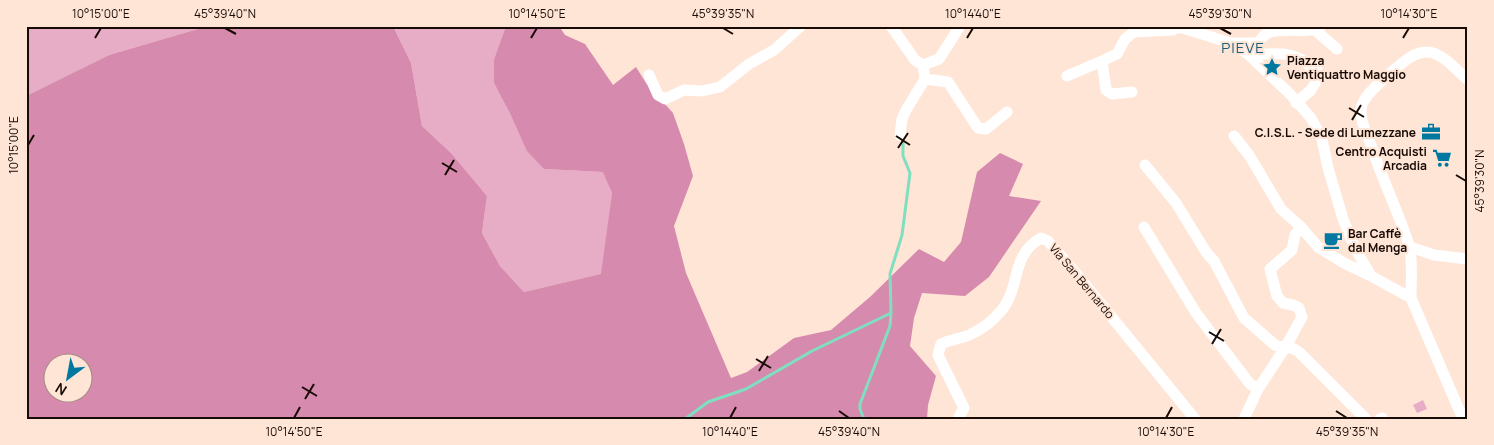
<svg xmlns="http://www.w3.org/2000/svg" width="1494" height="445" font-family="Manrope,sans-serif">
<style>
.green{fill:#e7acc6}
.forest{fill:#d68aad;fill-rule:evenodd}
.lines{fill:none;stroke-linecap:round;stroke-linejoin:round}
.stream{stroke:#80dfc0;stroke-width:3}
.street{stroke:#fff;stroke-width:11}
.ticks{fill:none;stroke:#180a04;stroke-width:2}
.labels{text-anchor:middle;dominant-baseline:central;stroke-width:4;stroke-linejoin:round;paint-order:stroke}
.poi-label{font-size:12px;font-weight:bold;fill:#180a04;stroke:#ffe5d6;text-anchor:start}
.street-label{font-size:12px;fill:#180a04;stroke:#ffe5d6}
.quarter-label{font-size:15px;letter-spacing:1px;fill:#1c5f7c;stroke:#ffe5d6}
.neatline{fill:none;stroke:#180a04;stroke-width:2}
.ticks-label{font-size:12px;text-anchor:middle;fill:#180a04}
</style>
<rect width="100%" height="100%" fill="#ffe5d6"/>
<path class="green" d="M 26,26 L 208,26 L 109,55 L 26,96 Z
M 393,26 L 506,26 L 494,59 L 494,83 L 544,169 L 604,172 L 612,193 L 602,274 L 524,292 L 500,266 L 482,233 L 487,196 L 451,153 L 422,126 L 411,63 Z
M 1423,400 L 1427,409 L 1417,413 L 1413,405 Z"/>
<path class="forest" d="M 208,26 L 393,26 L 411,63 L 422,126 L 451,153 L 487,196 L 482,233 L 500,266 L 524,292 L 601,274 L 612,193 L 603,172 L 544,169 L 527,151 L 510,113 L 494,83 L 494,59 L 506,26 L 559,26 L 565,35 L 585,44 L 613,85 L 636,67 L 646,83 L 673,113 L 684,144 L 693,176 L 674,226 L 686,273 L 731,378 L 747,372 L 794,338 L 831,330 L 870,297 L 919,249 L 944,262 L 961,242 L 977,172 L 1000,153 L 1023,164 L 1009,196 L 1041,201 L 989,277 L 965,296 L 922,293 L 914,318 L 910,346 L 936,376 L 928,405 L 927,419 L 26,419 L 26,96 L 109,55 ZM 52,362 L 82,362 L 82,392 L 52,392 Z"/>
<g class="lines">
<path class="stream" d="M 685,419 L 708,402 L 746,389 L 812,351 L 891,313
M 864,419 L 860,409 L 860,404 L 890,326 L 891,313 L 890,274 L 902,235 L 910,173 L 903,156 L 903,139"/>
<path class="street" d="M 891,26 L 915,60 L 923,65
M 1176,26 L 1231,43 L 1249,55 L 1290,94 L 1311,118 L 1322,139 L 1328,168 L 1343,219 L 1355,248 L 1371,276 L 1411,298 L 1463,419
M 1315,30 L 1337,49
M 1231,43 L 1258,43 C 1260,40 1263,36 1266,34 C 1281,25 1307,36 1321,26
M 1249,55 C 1281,53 1290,50 1317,69
M 649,75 L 658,95 L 665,99 L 684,90 L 702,91 L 720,87 L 749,64 L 774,50 L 801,26
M 1067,76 L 1102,61
M 925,79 L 948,82 L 978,128 L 986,129 L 1007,112
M 1132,92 L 1112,94 L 1106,90 L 1102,61 L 1117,54 L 1125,39 L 1134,32 L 1173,30 L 1178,28
M 1296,103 L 1311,90 L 1317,80 L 1308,64
M 900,135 L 902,119 L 906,110 L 925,79 L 923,65 L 939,59 L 960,26
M 1234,136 L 1249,155 L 1281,209 L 1301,227 L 1318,247 L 1344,263 L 1371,276
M 1145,165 L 1176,203 L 1206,252 L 1214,261 L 1244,318 L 1275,345 L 1285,348 L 1302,317 L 1299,308 L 1293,305 L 1283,303 L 1277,296 L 1270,269 L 1292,250 L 1295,235 L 1301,227
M 1144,227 L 1196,313 L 1250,384 L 1258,389
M 1410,247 L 1434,255 L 1468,259
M 1411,298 C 1411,285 1413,257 1409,245 C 1398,211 1382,179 1371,145 C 1367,133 1358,118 1362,105 C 1365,93 1392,72 1401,64 C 1431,38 1444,59 1468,80
M 958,419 L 964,408 L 938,355 L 941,344 C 949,340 958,339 967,336 C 979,331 992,322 1001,311 C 1021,288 1010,255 1041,238 L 1048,241 L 1074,271 L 1195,419
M 1244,419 L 1258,389 L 1285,348 L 1292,348 L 1299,352 L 1366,419
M 1380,419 L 1382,418"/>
</g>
<path class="ticks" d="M 225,28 L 236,34M 723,28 L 733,34M 1220,28 L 1231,34M 95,38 L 101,28M 531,38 L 537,28M 967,38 L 973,28M 1403,38 L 1409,28M 1349,108 L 1364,117M 1352,120 L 1361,105M 896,136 L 910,145M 28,145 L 34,135M 898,148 L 908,133M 442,163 L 457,172M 445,175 L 454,160M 1456,175 L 1466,181M 1209,332 L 1224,341M 1212,344 L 1221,329M 756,359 L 771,368M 759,371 L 768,356M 302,387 L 317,396M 305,399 L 314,384M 839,411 L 849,418M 1336,411 L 1347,418M 294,418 L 300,407M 730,418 L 736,407M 1166,418 L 1172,407"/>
<defs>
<g id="sight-bare" transform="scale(1.5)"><path d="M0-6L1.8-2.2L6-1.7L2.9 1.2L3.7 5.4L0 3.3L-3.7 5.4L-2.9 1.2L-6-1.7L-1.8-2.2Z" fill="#0078a0" stroke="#ffe5d6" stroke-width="2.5" paint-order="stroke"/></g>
<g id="office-bare" transform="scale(1.5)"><path d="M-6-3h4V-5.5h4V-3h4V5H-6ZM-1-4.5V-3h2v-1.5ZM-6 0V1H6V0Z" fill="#0078a0" stroke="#ffe5d6" stroke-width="2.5" paint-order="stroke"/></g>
<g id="supermarket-bare" transform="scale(1.5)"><path d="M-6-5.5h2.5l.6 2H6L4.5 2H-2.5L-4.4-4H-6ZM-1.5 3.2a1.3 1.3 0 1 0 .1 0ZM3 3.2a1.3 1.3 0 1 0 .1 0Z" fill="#0078a0" stroke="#ffe5d6" stroke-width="2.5" paint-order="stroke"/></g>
<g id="cafe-bare" transform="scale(1.5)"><path d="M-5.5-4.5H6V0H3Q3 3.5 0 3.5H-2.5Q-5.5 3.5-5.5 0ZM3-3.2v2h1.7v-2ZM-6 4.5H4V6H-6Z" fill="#0078a0" stroke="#ffe5d6" stroke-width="2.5" paint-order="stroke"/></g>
</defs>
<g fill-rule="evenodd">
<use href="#sight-bare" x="1272" y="67"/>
<use href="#office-bare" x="1431" y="132"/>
<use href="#supermarket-bare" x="1442" y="158"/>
<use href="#cafe-bare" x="1333" y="240"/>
</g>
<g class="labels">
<g class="poi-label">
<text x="1287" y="60">Piazza<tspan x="1287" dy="14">Ventiquattro Maggio</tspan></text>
<text x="1416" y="132" text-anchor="end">C.I.S.L. - Sede di Lumezzane</text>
<text x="1427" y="151" text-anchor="end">Centro Acquisti<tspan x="1427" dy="14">Arcadia</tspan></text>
<text x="1348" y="233">Bar Caffè<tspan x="1348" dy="14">dal Menga</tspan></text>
</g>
<g class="street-label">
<text transform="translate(1082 281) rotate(50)">Via San Bernardo</text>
</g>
<g class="quarter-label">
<text x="1243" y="47">PIEVE</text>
</g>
</g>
<rect width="1494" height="445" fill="none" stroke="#ffe5d6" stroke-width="55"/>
<g transform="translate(68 378) rotate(212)"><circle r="24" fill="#ffe5d6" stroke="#a38d82"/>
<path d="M0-4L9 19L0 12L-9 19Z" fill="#0078a0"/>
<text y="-8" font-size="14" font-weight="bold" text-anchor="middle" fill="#180a04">N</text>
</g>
<rect x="28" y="28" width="1438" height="390" class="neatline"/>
<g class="ticks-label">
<text x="101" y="18">10°15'00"E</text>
<text x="225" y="18">45°39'40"N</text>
<text x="537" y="18">10°14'50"E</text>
<text x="723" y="18">45°39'35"N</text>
<text x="973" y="18">10°14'40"E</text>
<text x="1220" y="18">45°39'30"N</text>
<text x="1409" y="18">10°14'30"E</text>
<text transform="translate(14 145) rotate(-90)" y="4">10°15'00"E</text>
<text transform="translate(1480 181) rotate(-90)" y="4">45°39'30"N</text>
<text x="294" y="436">10°14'50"E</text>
<text x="730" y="436">10°14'40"E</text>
<text x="849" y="436">45°39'40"N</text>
<text x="1166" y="436">10°14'30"E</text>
<text x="1347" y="436">45°39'35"N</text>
</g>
</svg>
